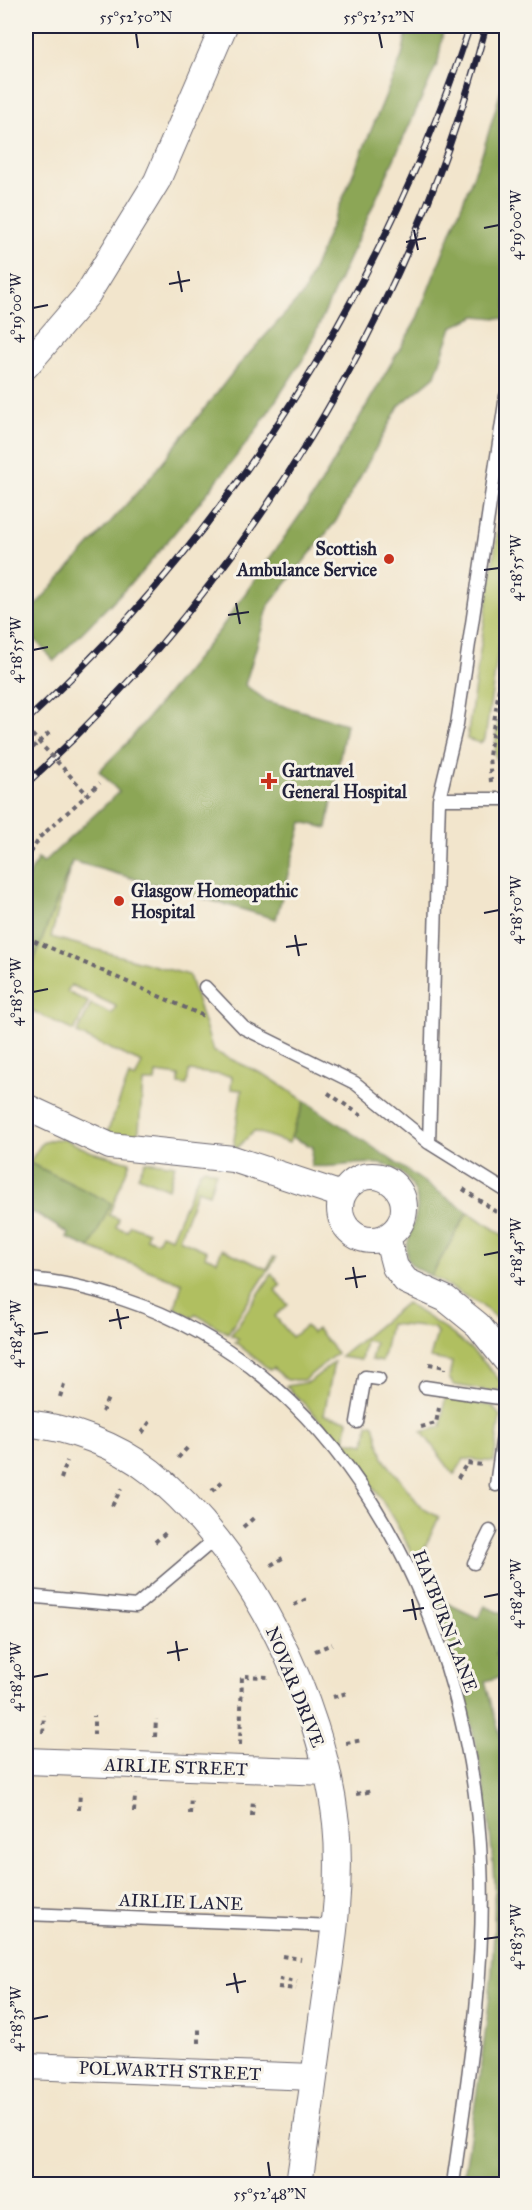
<svg xmlns="http://www.w3.org/2000/svg" width="532" height="2210" font-family="'IM FELL Great Primer',serif">
<style>
.green{fill:#b0bf61;stroke:#69704e;stroke-width:1.5}
.forest{fill:#8ca657;stroke:#576449;stroke-width:1.5}
.lines{fill:none;stroke-linecap:round;stroke-linejoin:round}
.service-casing{stroke:#6b666e;stroke-width:15}
.minor-casing{stroke:#6b666e;stroke-width:28}
.path{stroke:#6b666e;stroke-width:4;stroke-dasharray:4.5 4.5;stroke-linecap:butt}
.service{stroke:#fff;stroke-width:12}
.minor{stroke:#fff;stroke-width:26}
.rail-casing{stroke:#22223b;stroke-width:7}
.rail{stroke:#f7f3e8;stroke-width:4.5;stroke-dasharray:14;stroke-linecap:butt}
.path-bridge{stroke:#6b666e;stroke-width:4;stroke-dasharray:4.5 4.5;stroke-linecap:butt}
.ticks{fill:none;stroke:#22223b;stroke-width:2}
.poi-dot{fill:#c8321e;stroke:#f7f3e8;stroke-width:2}
.labels{text-anchor:middle;dominant-baseline:central;stroke-width:6;stroke-linejoin:round;paint-order:stroke}
.poi-label{font-size:18px;font-weight:bold;fill:#22223b;stroke:#f7f3e8;text-anchor:start}
.street-label{font-size:18px;fill:#22223b;stroke:#f7f3e8}
.neatline{fill:none;stroke:#22223b;stroke-width:2}
.ticks-label{font-size:15px;text-anchor:middle;fill:#22223b}
</style>
<rect width="100%" height="100%" fill="#f7f3e8"/>
<filter id="ink" filterUnits="userSpaceOnUse"><feTurbulence type="fractalNoise" baseFrequency=".0167" numOctaves="2"/><feDisplacementMap in="SourceGraphic" scale="12" xChannelSelector="R" yChannelSelector="G"/><feConvolveMatrix kernelMatrix="1 2 1 2 8 2 1 2 1" color-interpolation-filters="sRGB"/></filter>
<filter id="wash" filterUnits="userSpaceOnUse"><feTurbulence type="fractalNoise" baseFrequency=".008" numOctaves="4" result="noise"/><feDisplacementMap in="SourceGraphic" scale="24" xChannelSelector="R" yChannelSelector="G"/><feGaussianBlur stdDeviation="1.35" result="paint"/><feColorMatrix in="noise" values="0 0 0 0 0 0 0 0 0 0 0 0 0 0 0 0 0 1.4 0 .05"/><feComposite in="paint" operator="in"/></filter>
<g filter="url(#wash)">
<rect width="100%" height="100%" fill="#f2e5cc"/>
<path class="green" d="M 506,475 L 506,598 L 485,739 L 480,743 L 467,739 Z
M 505,687 L 506,688 L 506,772 L 499,772 L 495,752 L 496,733 Z
M 72,861 L 51,937 L 189,975 L 213,1051 L 267,1076 L 305,1101 L 289,1143 L 254,1131 L 235,1150 L 234,1140 L 242,1090 L 231,1089 L 232,1076 L 189,1071 L 187,1085 L 179,1084 L 179,1076 L 156,1073 L 155,1082 L 143,1082 L 139,1130 L 134,1138 L 107,1133 L 129,1076 L 135,1079 L 142,1063 L 77,1034 L 91,1004 L 112,1014 L 116,1006 L 71,985 L 67,992 L 88,1002 L 74,1031 L 26,1008 L 26,963 L 32,966 Z
M 54,1139 L 66,1140 L 92,1152 L 130,1162 L 109,1215 L 119,1219 L 116,1227 L 127,1231 L 130,1225 L 148,1232 L 146,1238 L 157,1242 L 161,1234 L 171,1238 L 200,1171 L 205,1168 L 216,1172 L 209,1194 L 197,1190 L 179,1239 L 207,1251 L 205,1256 L 217,1261 L 222,1249 L 267,1269 L 273,1257 L 276,1258 L 228,1333 L 195,1314 L 193,1318 L 175,1308 L 182,1283 L 90,1248 L 110,1203 L 29,1163 L 42,1143 Z
M 145,1161 L 175,1165 L 168,1189 L 138,1176 Z
M 468,1212 L 506,1237 L 506,1305 L 496,1318 L 481,1305 L 431,1276 Z
M 272,1274 L 281,1285 L 275,1290 L 288,1305 L 275,1316 L 292,1337 L 306,1326 L 312,1333 L 317,1329 L 337,1353 L 304,1380 L 287,1380 L 273,1368 L 270,1370 L 235,1342 L 239,1339 L 231,1335 Z
M 406,1303 C 448,1330 474,1346 504,1386 L 495,1392 L 454,1385 L 449,1378 L 452,1362 L 430,1358 L 437,1333 L 434,1328 L 390,1324 L 382,1362 L 371,1360 L 375,1342 L 365,1340 L 361,1360 L 340,1357 Z
M 334,1362 L 324,1415 L 348,1420 L 345,1441 L 365,1444 L 368,1424 L 374,1424 L 383,1458 L 422,1508 L 439,1517 L 417,1564 C 385,1495 341,1438 286,1386 L 309,1382 Z
M 445,1398 L 492,1406 L 500,1416 L 494,1462 L 464,1459 L 454,1475 L 422,1432 L 441,1427 Z"/>
<path class="forest" d="M 408,26 L 444,26 L 438,62 L 304,358 L 253,435 L 200,502 L 142,572 L 54,661 L 26,630 L 26,616 L 149,479 L 238,366 L 303,294 L 402,56 Z
M 506,74 L 506,319 L 476,316 L 452,327 L 435,376 L 399,406 L 336,521 L 269,605 L 245,685 L 267,701 L 346,724 L 327,828 L 302,822 L 276,919 L 72,861 L 32,966 L 26,963 L 26,882 L 38,858 L 43,863 L 119,792 L 99,771 L 127,743 L 219,631 L 316,492 L 416,321 L 483,151 Z
M 305,1101 L 468,1212 L 431,1276 C 426,1273 416,1269 411,1264 C 395,1246 427,1217 414,1190 C 394,1146 346,1171 311,1166 L 313,1147 L 291,1137 Z
M 26,1161 L 111,1203 L 90,1248 L 67,1238 L 69,1234 L 37,1214 L 26,1211 Z
M 430,1595 L 478,1618 L 485,1606 L 506,1616 L 506,1632 L 496,1654 L 506,1660 L 506,1668 L 500,1677 L 485,1681 L 506,1756 L 506,2184 L 463,2184 C 477,2085 498,1983 494,1882 C 489,1784 466,1686 430,1595 Z"/>
</g>
<g filter="url(#ink)">
<g class="lines">
<g class="service-casing">
<path id="service" d="M 506,396 L 457,724 L 439,799 L 429,1143 L 506,1191
M 439,799 L 506,799
M 205,987 L 244,1028 L 355,1083 L 429,1143
M 26,1279 C 60,1281 93,1289 125,1300 C 354,1375 471,1636 481,1862 C 486,1970 468,2078 453,2184
M 425,1387 L 506,1399
M 357,1422 L 365,1377 L 379,1379
M 496,1485 L 506,1414
M 474,1563 L 490,1531
M 26,1596 L 136,1606 L 215,1539
M 26,1914 L 335,1926"/>
</g>
<g class="minor-casing">
<path id="minor" d="M 26,366 L 87,295 L 157,181 L 224,26
M 26,1107 L 110,1146 L 233,1159 L 342,1195
M340 1208a32 32 0 1 1 64 0a32 32 0 1 1-64 0Z
M 387,1237 L 395,1267 L 406,1281 L 446,1299 L 478,1325 L 506,1360
M 26,1423 C 69,1428 116,1444 151,1472 C 249,1552 322,1698 336,1823 C 342,1884 333,1944 324,2004 C 316,2064 308,2124 299,2184
M 26,1761 L 327,1772
M 26,2066 L 314,2077"/>
</g>
<path class="path" d="M 26,754 L 51,731
M 491,782 L 489,756 L 506,641
M 26,861 L 40,837 L 100,783
M 26,937 L 206,1017
M 328,1093 L 362,1116
M 463,1189 L 506,1219
M 429,1364 L 445,1367 L 445,1370
M 60,1397 L 65,1381
M 102,1412 L 109,1396
M 421,1427 L 436,1423 L 439,1408
M 142,1433 L 152,1419
M 178,1458 L 189,1446
M 458,1478 L 467,1463 L 482,1465
M 61,1479 L 67,1461
M 212,1491 L 225,1479
M 112,1506 L 121,1489
M 243,1527 L 256,1516
M 155,1542 L 168,1531
M 271,1565 L 286,1556
M 294,1605 L 309,1598
M 315,1651 L 332,1644
M 333,1697 L 350,1692
M 43,1733 L 44,1715
M 94,1735 L 94,1716
M 155,1737 L 156,1719
M 346,1743 L 363,1740
M 240,1745 L 242,1676 L 268,1677
M 356,1794 L 373,1791
M 30,1808 L 31,1791
M 79,1810 L 80,1792
M 134,1812 L 135,1794
M 190,1814 L 191,1796
M 252,1816 L 253,1799
M 282,1956 L 301,1959
M 279,1979 L 297,1982
M 278,1987 L 296,1989
M 199,2043 L 199,2025"/>
<use href="#service" class="service"/>
<use href="#minor" class="minor"/>
<g class="rail-casing">
<path id="rail" d="M 26,721 C 230,534 383,289 470,26
M 26,784 C 248,581 409,317 486,26"/>
</g>
<use href="#rail" class="rail"/>
<path class="path-bridge" d="M 26,728 L 87,794"/>
</g>
</g>
<path class="ticks" d="M 136,33 L 138,48M 379,33 L 382,48M 484,228 L 499,225M 414,230 L 418,250M 406,242 L 426,238M 178,271 L 182,292M 169,284 L 190,280M 33,308 L 48,305M 484,570 L 499,568M 236,603 L 240,624M 228,615 L 249,612M 33,650 L 48,647M 484,913 L 499,910M 295,935 L 299,956M 286,947 L 307,944M 33,992 L 48,989M 484,1255 L 499,1252M 353,1267 L 357,1288M 345,1279 L 366,1276M 117,1309 L 121,1329M 109,1321 L 129,1317M 33,1334 L 48,1332M 484,1597 L 499,1594M 412,1599 L 416,1620M 403,1611 L 424,1608M 176,1641 L 179,1661M 167,1653 L 188,1649M 33,1677 L 48,1674M 484,1939 L 499,1937M 234,1973 L 238,1993M 226,1985 L 246,1981M 33,2019 L 48,2016M 268,2162 L 270,2177"/>
<g class="poi-dot">
<circle cx="389" cy="559" r="6"/>
<path d="M266 772h6v6h6v6h-6v6h-6v-6h-6v-6h6z"/>
<circle cx="119" cy="901" r="6"/>
</g>
<g class="labels">
<g class="poi-label">
<text x="377" y="549" text-anchor="end">Scottish<tspan x="377" dy="21">Ambulance Service</tspan></text>
<text x="282" y="771">Gartnavel<tspan x="282" dy="21">General Hospital</tspan></text>
<text x="131" y="891">Glasgow Homeopathic<tspan x="131" dy="21">Hospital</tspan></text>
</g>
<g class="street-label">
<text transform="translate(445 1621) rotate(69)">HAYBURN LANE</text>
<text transform="translate(295 1687) rotate(68)">NOVAR DRIVE</text>
<text transform="translate(176 1767) rotate(2)">AIRLIE STREET</text>
<text transform="translate(181 1902) rotate(2)">AIRLIE LANE</text>
<text transform="translate(170 2071) rotate(2)">POLWARTH STREET</text>
</g>
</g>
<rect width="532" height="2210" fill="none" stroke="#f7f3e8" stroke-width="66"/>
<rect x="33" y="33" width="466" height="2144" class="neatline"/>
<g class="ticks-label">
<text x="136" y="22">55°52'50"N</text>
<text x="379" y="22">55°52'52"N</text>
<text transform="translate(516 225) rotate(-90)" y="5">4°19'00"W</text>
<text transform="translate(16 308) rotate(-90)" y="5">4°19'00"W</text>
<text transform="translate(516 568) rotate(-90)" y="5">4°18'55"W</text>
<text transform="translate(16 650) rotate(-90)" y="5">4°18'55"W</text>
<text transform="translate(516 910) rotate(-90)" y="5">4°18'50"W</text>
<text transform="translate(16 992) rotate(-90)" y="5">4°18'50"W</text>
<text transform="translate(516 1252) rotate(-90)" y="5">4°18'45"W</text>
<text transform="translate(16 1334) rotate(-90)" y="5">4°18'45"W</text>
<text transform="translate(516 1594) rotate(-90)" y="5">4°18'40"W</text>
<text transform="translate(16 1677) rotate(-90)" y="5">4°18'40"W</text>
<text transform="translate(516 1937) rotate(-90)" y="5">4°18'35"W</text>
<text transform="translate(16 2019) rotate(-90)" y="5">4°18'35"W</text>
<text x="270" y="2199">55°52'48"N</text>
</g>
</svg>
